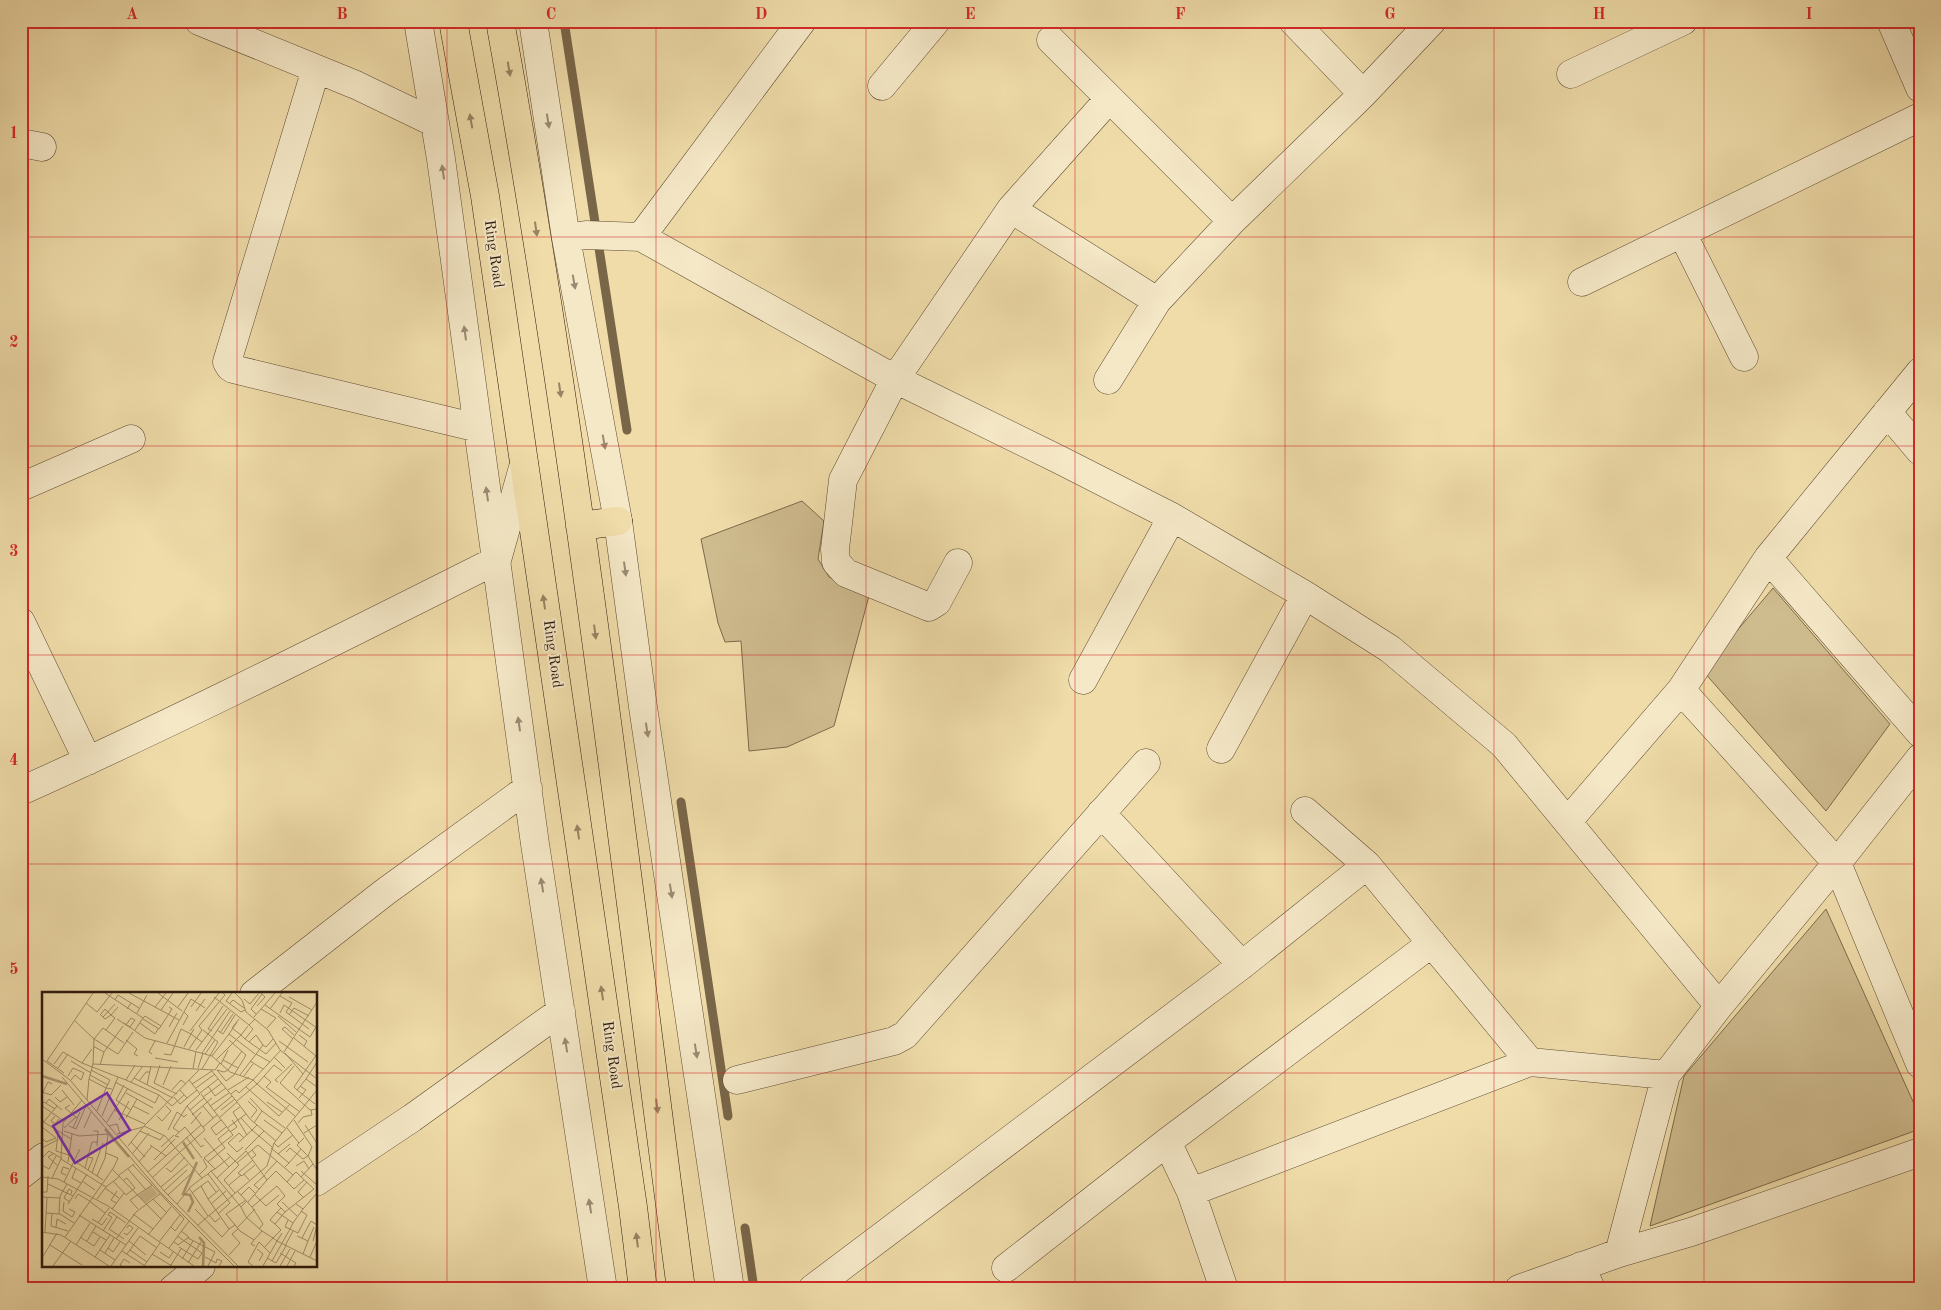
<svg xmlns="http://www.w3.org/2000/svg" width="1941" height="1310" font-family="'Old Standard TT',serif">
<style>
.green{fill:#cebb8e;stroke:#7d6a4c}
.lines{fill:none;stroke-linecap:round;stroke-linejoin:round}
.stream{stroke:#796649;stroke-width:9}
.minor-casing{stroke:#5d4a32;stroke-width:29}
.highway-casing{stroke:#2c190b;stroke-width:29}
.minor{stroke:#f5e8c7;stroke-width:28}
.highway{stroke:#efdca9;stroke-width:28}
.oneway{fill:#978462}
.oneway2{fill:#9b8b72}
.grid{fill:none;stroke:#d62828;stroke-width:1;stroke-opacity:0.55}
.labels{text-anchor:middle;dominant-baseline:central;stroke-width:4;stroke-linejoin:round;paint-order:stroke}
.street-label{font-size:15px;fill:#2c190b;stroke:#f5e8c7}
.inset-river{fill:none;stroke:#ad9a73;stroke-width:2.5}
.inset-road{fill:none;stroke:#a18e6a;stroke-width:1}
.view{fill:#7b2cbf;fill-opacity:0.15;stroke:#7b2cbf;stroke-width:2.5}
.inset-edge{fill:none;stroke:#2c190b;stroke-width:2.5}
.neatline{fill:none;stroke:#d62828;stroke-width:2}
.grid-label{font-size:16px;text-anchor:middle;font-weight:bold;fill:#d62828}
</style>
<rect width="100%" height="100%" fill="#efdca9"/>
<filter id="stains"><feTurbulence type="fractalNoise" baseFrequency=".004" numOctaves="4"/><feColorMatrix values="0 0 0 0 .2 0 0 0 0 .09 0 0 0 0 .02 0 0 0 .5 -.17"/></filter>
<radialGradient id="worn" r=".72"><stop offset=".6" stop-color="#630" stop-opacity="0"/><stop offset="1" stop-color="#630" stop-opacity=".3"/></radialGradient>
<path class="green" d="M 802,501 L 824,521 L 818,559 L 829,577 L 869,596 L 834,726 L 787,747 L 749,751 L 741,641 L 725,642 L 718,623 L 701,539 Z
M 1773,588 L 1890,724 L 1826,811 L 1703,671 Z
M 1826,909 L 1920,1117 L 1920,1129 L 1650,1226 L 1684,1076 Z"/>
<g class="lines">
<path class="stream" d="M 564,21 L 627,430
M 681,802 L 728,1116
M 745,1228 L 754,1289"/>
<g class="minor-casing">
<path id="minor" d="M 199,21 L 356,85 L 435,123
M 418,21 L 441,159 L 535,844 L 603,1289
M 533,21 L 566,238 L 618,521 L 643,707 L 730,1289
M 1293,21 L 1363,94
M 1891,21 L 1920,88
M 1051,40 L 1232,221
M 316,69 L 227,362 L 230,367 L 233,369 L 478,428
M 1571,74 L 1683,21
M 882,86 L 936,21
M 21,143 L 42,147
M 1011,209 L 1157,301 L 1232,221 L 1363,94 L 1432,21
M 1682,233 L 1744,357
M 641,237 L 802,21
M 566,238 L 586,235 L 641,237 L 895,379 L 1060,460 L 1172,517 L 1305,595 L 1390,649 L 1504,745 L 1719,1006
M 1582,282 L 1920,117
M 1108,380 L 1157,301
M 1887,412 L 1920,451
M 21,487 L 131,439
M 1768,558 L 1920,733
M 958,563 L 937,602 L 929,607 L 846,573 L 836,562 L 835,549 L 843,480 L 895,379 L 1011,209 L 1109,99
M 21,622 L 88,761
M 1083,680 L 1172,517
M 1681,690 L 1837,863 L 1920,1064
M 1221,749 L 1305,595
M 21,791 C 182,719 339,639 497,560 L 524,464
M 1305,811 L 1367,865
M 1101,813 L 1242,965
M 1568,821 L 1681,690 L 1768,558 L 1920,372
M 254,994 L 385,892 L 528,788
M 737,1080 L 894,1041 L 905,1035 L 1146,763
M 1167,1142 L 1191,1192 L 1224,1289
M 21,1175 L 44,1157
M 316,1182 L 412,1118 L 561,1011
M 1191,1192 L 1530,1062 L 1666,1075
M 1619,1253 L 1691,1232 L 1920,1152
M 1581,1266 L 1591,1289
M 1006,1268 L 1167,1142 L 1432,943
M 173,1289 L 201,1266
M 812,1289 L 1242,965 L 1367,865 L 1530,1062
M 1519,1289 L 1619,1253 L 1666,1075 L 1719,1006 L 1837,863 L 1920,758"/>
</g>
<g class="highway-casing">
<path id="highway" d="M 453,21 L 485,196 L 633,1207 L 643,1289
M 500,21 C 576,441 625,866 681,1289
M 580,526 L 618,521"/>
</g>
<use href="#minor" class="minor"/>
<use href="#highway" class="highway"/>
</g>
<defs><path id="oneway-solid" d="M-6-.8H1V-3.2L6.5 0L1 3.2V.8H-6Z" transform="scale(1.25)"/></defs>
<g class="oneway">
<use href="#oneway-solid" transform="translate(509 69) rotate(80)"/>
<use href="#oneway-solid" transform="translate(471 121) rotate(-100)"/>
<use href="#oneway-solid" transform="translate(536 229) rotate(82)"/>
<use href="#oneway-solid" transform="translate(560 390) rotate(82)"/>
<use href="#oneway-solid" transform="translate(544 602) rotate(-98)"/>
<use href="#oneway-solid" transform="translate(595 632) rotate(83)"/>
<use href="#oneway-solid" transform="translate(578 832) rotate(-98)"/>
<use href="#oneway-solid" transform="translate(602 993) rotate(-98)"/>
<use href="#oneway-solid" transform="translate(657 1106) rotate(83)"/>
<use href="#oneway-solid" transform="translate(637 1240) rotate(-97)"/>
</g>
<g class="oneway2">
<use href="#oneway-solid" transform="translate(548 121) rotate(81)"/>
<use href="#oneway-solid" transform="translate(443 172) rotate(-98)"/>
<use href="#oneway-solid" transform="translate(574 282) rotate(80)"/>
<use href="#oneway-solid" transform="translate(465 333) rotate(-98)"/>
<use href="#oneway-solid" transform="translate(604 442) rotate(80)"/>
<use href="#oneway-solid" transform="translate(487 494) rotate(-98)"/>
<use href="#oneway-solid" transform="translate(625 569) rotate(82)"/>
<use href="#oneway-solid" transform="translate(519 724) rotate(-98)"/>
<use href="#oneway-solid" transform="translate(647 730) rotate(81)"/>
<use href="#oneway-solid" transform="translate(542 885) rotate(-99)"/>
<use href="#oneway-solid" transform="translate(671 891) rotate(81)"/>
<use href="#oneway-solid" transform="translate(566 1045) rotate(-99)"/>
<use href="#oneway-solid" transform="translate(696 1051) rotate(81)"/>
<use href="#oneway-solid" transform="translate(590 1206) rotate(-99)"/>
</g>
<path class="grid" d="M 237,21 L 237,994M 447,21 L 447,1289M 656,21 L 656,1289M 866,21 L 866,1289M 1075,21 L 1075,1289M 1285,21 L 1285,1289M 1494,21 L 1494,1289M 1704,21 L 1704,1289M 21,237 L 1920,237M 21,446 L 1920,446M 21,655 L 1920,655M 21,864 L 1920,864M 21,1073 L 44,1073M 316,1073 L 1920,1073M 237,1266 L 237,1289"/>
<g class="labels">
<g class="street-label">
<text transform="translate(493 254) rotate(82)">Ring Road</text>
<text transform="translate(552 654) rotate(82)">Ring Road</text>
<text transform="translate(611 1055) rotate(82)">Ring Road</text>
</g>
</g>
<g transform="translate(42 992)">
<rect width="275" height="275" fill="#efdca9"/>
<path d="M 109,194 L 116,202 L 104,211 L 96,204 Z" fill="#cebb8e"/>
<path class="inset-river" d="M 0,84 L 25,92M 63,137 L 87,165M 141,150 L 152,167M 146,220 L 151,210 L 148,203 L 141,202 L 155,170M 157,245 L 162,251 L 161,274"/>
<path class="inset-road" d="M 63,1 L 101,26 L 93,38M 87,1 L 137,28M 116,1 L 140,19M 190,1 L 184,9 L 199,20 L 203,18M 193,1 L 200,8 L 204,20 L 226,38 L 238,58 L 275,87M 238,4 L 250,11 L 244,20 L 267,37M 172,5 L 207,33M 247,5 L 270,18M 202,7 L 208,12 L 217,1M 73,8 L 76,3 L 89,11M 44,11 L 55,20 L 70,1M 188,11 L 191,8 L 202,16M 223,13 L 268,45 L 274,35M 215,14 L 223,5 L 219,1M 113,15 L 124,1M 136,15 L 146,1M 149,15 L 159,1M 85,17 L 89,11 L 97,16M 219,17 L 234,26 L 225,36M 228,17 L 240,1M 119,18 L 131,1M 154,19 L 163,7M 95,21 L 105,3M 238,21 L 242,13 L 275,36M 58,22 L 63,27 L 69,23 L 73,26 L 64,38M 59,22 L 63,17 L 69,23 L 76,15M 214,22 L 209,17 L 220,2M 247,23 L 252,16 L 267,24M 236,24 L 254,40M 61,25 L 73,12M 212,25 L 233,1M 101,26 L 103,24 L 119,34M 75,27 L 84,33 L 88,35 L 93,28 L 89,26 L 84,33M 101,27 L 117,37 L 130,17 L 127,15M 197,27 L 190,36 L 199,43 L 206,34M 33,29 L 52,47 L 76,62 L 91,40M 195,30 L 187,42 L 213,62M 82,31 L 103,46 L 170,64 L 188,80 L 211,88 L 197,101 L 194,98 L 189,102M 98,31 L 113,42 L 116,37M 141,33 L 146,24 L 142,20M 127,35 L 135,21M 152,37 L 149,42 L 160,50M 175,38 L 181,42 L 193,23M 148,39 L 177,1M 170,39 L 166,37 L 181,14M 178,41 L 191,22M 257,43 L 265,49 L 262,54M 252,46 L 274,64M 203,47 L 224,62 L 234,51M 251,47 L 240,37 L 243,35 L 252,43M 84,48 L 95,57 L 92,62 L 96,64M 237,49 L 266,70M 207,50 L 214,43 L 221,53M 82,51 L 61,36 L 52,47 L 51,72 L 173,78 L 178,71M 125,51 L 149,7 L 163,16M 51,54 L 62,60 L 58,73M 147,57 L 160,38 L 157,34 L 183,3 L 181,1M 154,58 L 185,17M 62,60 L 81,34M 242,60 L 275,10M 160,61 L 188,19M 243,61 L 261,82 L 275,62M 110,62 L 107,60 L 113,49M 122,62 L 129,63 L 139,37 L 149,42 L 142,55M 163,62 L 173,48M 214,62 L 228,70M 170,64 L 187,42M 232,65 L 243,76M 113,66 L 136,70M 0,67 L 28,88 L 122,199 L 196,274M 174,68 L 199,43 L 203,47 L 211,37 L 207,33 L 213,27M 181,68 L 196,76M 5,69 L 22,81M 5,69 L 51,1M 29,69 L 49,81M 208,69 L 221,77M 40,71 L 76,85M 12,72 L 21,60 L 40,71 L 50,57M 51,72 L 47,87 L 64,96 L 55,119M 179,72 L 186,58M 252,74 L 238,91 L 268,118 L 275,117M 16,76 L 26,62M 156,76 L 161,61M 151,77 L 154,59M 160,77 L 176,50 L 161,38M 49,78 L 68,88 L 64,96 L 70,97M 169,78 L 195,110 L 177,126M 175,78 L 184,89 L 192,83 L 204,63 L 187,48M 175,78 L 182,80 L 186,78 L 200,59M 240,79 L 232,73 L 215,92 L 254,125M 48,83 L 66,93M 198,83 L 221,53 L 224,55 L 231,47M 26,84 L 31,76 L 42,81 L 39,88 L 33,83 L 29,88M 202,84 L 211,72M 222,84 L 229,90 L 224,95M 20,85 L 119,201 L 192,274M 92,86 L 131,106M 264,87 L 275,70M 84,88 L 117,103M 97,89 L 104,80 L 108,80M 73,90 L 113,111 L 117,103 L 130,114 L 142,103M 89,90 L 101,74M 236,90 L 233,88 L 250,72M 112,91 L 135,102M 112,91 L 118,73M 150,92 L 170,79M 82,93 L 74,108 L 89,118M 105,93 L 109,74M 121,93 L 129,74M 166,94 L 173,104 L 184,96M 204,95 L 237,124 L 248,112M 224,95 L 258,120M 154,96 L 173,82M 20,98 L 32,113M 130,98 L 139,88 L 144,92M 138,98 L 145,106 L 155,98M 186,98 L 207,85M 255,98 L 252,95 L 261,82M 0,100 L 9,103 L 19,93M 1,100 L 6,90 L 10,92M 84,101 L 111,116M 158,101 L 176,87M 159,102 L 191,143 L 172,158 L 187,175M 13,105 L 18,110 L 25,105M 132,105 L 138,112 L 145,106M 161,105 L 180,91M 208,106 L 220,119M 257,106 L 264,98 L 258,94M 45,108 L 47,87M 195,109 L 215,92 L 211,88 L 239,58M 206,109 L 215,118 L 209,126M 195,110 L 208,127 L 234,149M 225,110 L 240,120M 4,111 L 7,107 L 20,118M 0,112 L 2,110 L 13,117M 273,112 L 255,98 L 264,87 L 275,95M 28,113 L 23,116 L 35,126M 0,114 L 22,129M 91,114 L 107,122M 161,114 L 171,126M 168,114 L 187,101M 198,115 L 191,120 L 205,143M 72,118 L 103,132M 148,118 L 162,106M 179,118 L 193,107M 172,119 L 190,104M 150,123 L 170,106M 13,124 L 9,129 L 13,132 L 17,127M 60,124 L 76,85 L 84,88 L 93,73M 115,124 L 120,129 L 129,119 L 124,114M 84,126 L 95,107M 199,126 L 210,138 L 215,133M 77,128 L 87,109M 179,128 L 169,136 L 174,143 L 184,135M 222,128 L 240,141M 252,128 L 270,155 L 266,164 L 275,178M 0,129 L 29,147M 65,130 L 86,96M 212,131 L 220,119 L 243,136M 256,131 L 261,125 L 270,123 L 269,118M 0,132 L 15,114M 149,132 L 159,120M 263,133 L 275,151M 27,134 L 34,137 L 44,114M 67,134 L 75,132 L 78,142M 102,134 L 157,78M 0,135 L 14,146M 161,135 L 175,123M 22,136 L 34,125M 31,136 L 38,120M 42,136 L 49,120M 185,136 L 204,122M 245,136 L 257,151 L 262,146M 126,138 L 135,120 L 142,125 L 145,122M 22,139 L 37,144 L 67,142M 51,139 L 56,139 L 55,154M 98,139 L 118,148 L 122,143M 137,140 L 131,136 L 145,114M 188,140 L 195,135 L 190,128M 262,141 L 275,133M 16,142 L 14,159 L 27,163M 75,142 L 101,135M 137,145 L 133,144 L 143,135 L 159,155 L 162,153M 144,145 L 160,166M 0,146 L 4,150 L 14,146M 162,146 L 172,158 L 162,166 L 173,177 L 169,179M 89,150 L 103,165M 197,150 L 210,138 L 230,155M 232,151 L 236,155 L 251,143M 108,153 L 124,164M 86,154 L 102,134 L 123,144 L 160,186 L 147,196 L 166,224M 119,155 L 132,143M 201,155 L 195,160 L 186,151 L 197,141 L 202,146M 0,156 L 15,148M 229,156 L 247,171 L 243,175M 203,158 L 222,139M 138,160 L 163,138 L 145,114 L 158,102 L 147,88M 244,160 L 248,156 L 261,167 L 266,164 L 259,157M 91,161 L 107,141M 185,161 L 197,173 L 182,188 L 193,201M 11,162 L 6,165 L 15,173M 236,162 L 248,152M 46,165 L 51,166 L 46,178M 0,166 L 7,159 L 19,166M 19,167 L 64,195M 31,168 L 61,188M 112,168 L 133,147M 26,170 L 30,142M 97,170 L 110,154M 166,170 L 183,156 L 176,147 L 187,138M 195,171 L 210,158M 247,171 L 259,157 L 255,153 L 257,151M 0,173 L 7,177 L 14,164M 91,173 L 142,227M 254,174 L 262,169 L 267,177M 34,176 L 30,186 L 39,191M 43,176 L 50,150 L 56,150M 124,176 L 129,180 L 143,165M 70,177 L 119,227M 86,177 L 103,197M 173,177 L 188,165M 259,179 L 275,193M 106,180 L 159,133M 50,181 L 61,151M 166,182 L 169,179 L 199,215 L 205,209M 202,182 L 200,184 L 196,181 L 211,168M 223,182 L 235,169M 24,183 L 19,181 L 21,175 L 27,177M 77,183 L 92,172M 157,183 L 165,175 L 161,167M 55,184 L 63,166 L 66,143M 0,185 L 16,187 L 66,214 L 152,274M 111,185 L 138,160M 259,185 L 271,172M 10,186 L 19,167 L 21,131 L 40,108M 160,186 L 166,182 L 188,211 L 176,222M 175,186 L 204,159 L 225,188 L 234,179 L 245,190 L 251,183 L 216,153 L 210,158 L 214,163 L 210,166M 207,188 L 202,182 L 213,173M 40,189 L 53,198M 71,189 L 84,203 L 93,196 L 85,186 L 82,188M 22,190 L 38,157M 245,190 L 252,197 L 262,188M 6,192 L 31,204M 187,193 L 199,183M 159,194 L 166,189 L 174,200M 119,195 L 146,172M 63,196 L 77,206M 217,197 L 212,193 L 223,183M 177,198 L 166,207 L 187,237 L 193,233M 122,199 L 145,178M 195,199 L 210,215 L 235,194 L 243,204 L 235,212 L 243,220 L 233,232 L 239,238 L 231,246 L 235,249 L 221,274M 0,200 L 5,200 L 6,184M 150,201 L 159,194 L 166,207M 126,203 L 152,179M 199,203 L 207,195 L 214,202M 213,203 L 224,214 L 237,203M 0,205 L 18,206M 262,206 L 256,200 L 265,190M 33,207 L 36,202 L 46,208M 55,207 L 64,195 L 78,184M 111,207 L 124,220M 46,208 L 63,221M 204,208 L 184,222 L 198,239 L 212,248 L 209,252 L 213,254M 22,210 L 21,219 L 30,225 L 33,220 L 27,217M 28,210 L 22,206 L 27,197 L 30,199 L 29,202M 206,210 L 225,188M 240,210 L 255,224M 74,211 L 69,208 L 75,199M 26,212 L 45,182M 135,212 L 147,197M 169,212 L 184,199M 199,215 L 204,225 L 220,239 L 212,248M 210,215 L 221,232 L 217,237M 239,216 L 235,220 L 251,231 L 261,217 L 254,212M 70,217 L 82,201M 96,217 L 88,208 L 110,193M 153,217 L 180,245 L 187,237M 261,217 L 275,201M 243,220 L 272,197 L 254,180 L 251,183M 4,221 L 18,222 L 32,231M 10,221 L 9,234 L 26,239M 17,222 L 18,204 L 25,192M 91,222 L 111,237M 37,223 L 84,253M 167,223 L 173,230 L 178,226M 70,225 L 66,223 L 68,220 L 84,231M 75,225 L 67,237 L 82,247M 50,227 L 60,233 L 65,226M 56,231 L 67,216M 251,231 L 248,237 L 256,241 L 265,223 L 259,219M 233,232 L 228,228 L 235,220M 156,233 L 225,174 L 232,151 L 275,98M 14,235 L 15,227 L 24,232M 129,235 L 133,239 L 142,227M 195,236 L 213,217M 61,239 L 70,225M 220,239 L 231,246 L 222,256M 0,240 L 19,243 L 67,274M 3,240 L 5,206M 51,240 L 64,248M 82,241 L 85,243 L 91,236 L 87,233 L 85,236M 240,241 L 235,249 L 275,269M 106,243 L 129,215M 135,244 L 160,261 L 156,267 L 137,255M 255,244 L 266,249 L 261,262M 23,245 L 72,175 L 76,166 L 64,161M 38,245 L 52,254 L 58,245M 146,246 L 173,260M 260,246 L 269,229 L 275,233M 74,247 L 94,220 L 118,202M 45,249 L 54,234M 87,249 L 104,263M 266,249 L 272,235M 271,249 L 275,233M 117,250 L 138,223M 132,250 L 136,253 L 147,245 L 139,239M 8,253 L 40,273M 34,253 L 48,231M 243,254 L 251,239M 66,256 L 71,260 L 78,250M 127,256 L 147,229M 215,257 L 221,262 L 217,269M 58,258 L 73,268M 88,258 L 105,270M 80,259 L 103,274M 118,260 L 127,266 L 131,260M 63,261 L 72,246M 238,261 L 254,271 L 252,274M 85,262 L 98,244 L 115,256M 110,262 L 130,274M 187,263 L 198,251 L 190,242 L 196,237M 53,265 L 68,243M 163,265 L 174,271 L 175,267 L 180,269 L 177,274M 268,265 L 275,249M 0,266 L 15,241M 225,266 L 234,271 L 244,254M 140,267 L 151,249M 230,269 L 248,237 L 243,235 L 246,228M 146,271 L 159,250M 129,273 L 139,257M 11,274 L 29,249M 69,274 L 96,236M 80,274 L 78,273 L 82,267 L 88,271M 102,274 L 118,251M 166,274 L 173,260M 211,274 L 206,270 L 217,250 L 228,261M 238,274 L 248,257M 245,274 L 253,259"/>
<path class="view" d="M 65,101 L 88,138 L 33,171 L 11,134 Z"/>
<rect width="275" height="275" class="inset-edge"/>
</g>
<rect width="1941" height="1310" fill="none" stroke="#efdca9" stroke-width="55"/>
<rect x="28" y="28" width="1886" height="1254" class="neatline"/>
<g class="grid-label">
<text x="132" y="19">A</text>
<text x="342" y="19">B</text>
<text x="551" y="19">C</text>
<text x="761" y="19">D</text>
<text x="970" y="19">E</text>
<text x="1180" y="19">F</text>
<text x="1390" y="19">G</text>
<text x="1599" y="19">H</text>
<text x="1809" y="19">I</text>
<text x="14" y="138">1</text>
<text x="14" y="347">2</text>
<text x="14" y="556">3</text>
<text x="14" y="765">4</text>
<text x="14" y="974">5</text>
<text x="14" y="1184">6</text>
</g>
<rect width="100%" height="100%" filter="url(#stains)"/>
<rect width="100%" height="100%" fill="url(#worn)"/>
</svg>
